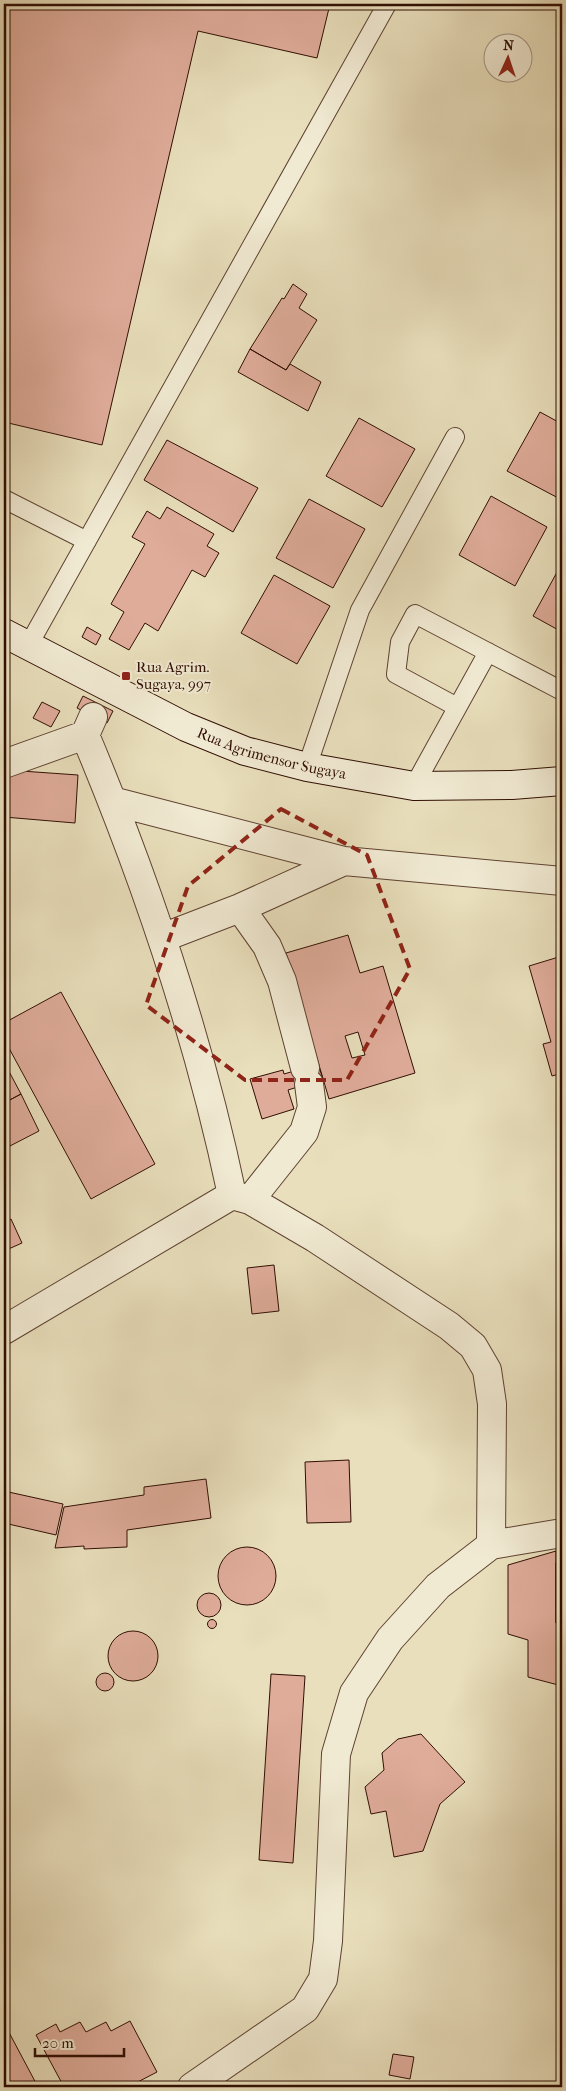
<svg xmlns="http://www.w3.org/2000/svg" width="566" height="2091" font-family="'IM FELL French Canon',serif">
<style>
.building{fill:#dfac9a;stroke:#300e03;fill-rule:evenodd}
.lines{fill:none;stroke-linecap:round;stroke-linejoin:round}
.service-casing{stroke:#5e4231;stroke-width:20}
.minor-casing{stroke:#5e4231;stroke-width:30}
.secondary-casing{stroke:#300e03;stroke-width:30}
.service{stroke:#f1ead3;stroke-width:18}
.minor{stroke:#f1ead3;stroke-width:28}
.secondary{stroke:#f1ead3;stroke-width:28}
.marked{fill:none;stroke:#8f2418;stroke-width:4;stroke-dasharray:10 6;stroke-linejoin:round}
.poi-dot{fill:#8f2418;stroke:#f1ead3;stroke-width:2}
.labels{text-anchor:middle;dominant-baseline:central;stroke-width:4;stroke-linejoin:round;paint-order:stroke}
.poi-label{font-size:15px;fill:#300e03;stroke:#f1ead3;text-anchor:start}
.street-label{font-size:15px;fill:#300e03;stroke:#f1ead3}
</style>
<rect width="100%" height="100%" fill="#e9dfbc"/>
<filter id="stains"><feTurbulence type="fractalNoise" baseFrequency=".004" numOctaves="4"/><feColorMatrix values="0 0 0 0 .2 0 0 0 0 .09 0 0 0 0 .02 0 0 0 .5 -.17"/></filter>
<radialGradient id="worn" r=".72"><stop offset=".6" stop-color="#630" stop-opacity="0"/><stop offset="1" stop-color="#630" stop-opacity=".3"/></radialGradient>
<path class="building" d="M 4,4 L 330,4 L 317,58 L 198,31 L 102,445 L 4,422 Z
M 293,284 L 307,294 L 299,308 L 317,320 L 286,370 L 250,349 L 282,298 L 284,299 Z
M 250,349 L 286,370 L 290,364 L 321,382 L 308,411 L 238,372 Z
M 540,412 L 562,424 L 562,500 L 507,471 Z
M 359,418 L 415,449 L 382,507 L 326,476 Z
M 167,440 L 258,488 L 233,532 L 144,480 Z
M 491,496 L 547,527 L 515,586 L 459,555 Z
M 309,499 L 365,529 L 333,588 L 276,558 Z
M 167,507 L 214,534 L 207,546 L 219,553 L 205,577 L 192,570 L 158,631 L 145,623 L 129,650 L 109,639 L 124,612 L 111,604 L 145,544 L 132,537 L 147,511 L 160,519 Z
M 562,563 L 562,632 L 533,616 Z
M 274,575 L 330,606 L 297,664 L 241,633 Z
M 87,627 L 101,635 L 96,645 L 82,637 Z
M 83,696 L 113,711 L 107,723 L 77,708 Z
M 42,702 L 60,711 L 51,727 L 33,718 Z
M 7,770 L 78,775 L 75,823 L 4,817 Z
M 348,935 L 360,973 L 383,966 L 415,1073 L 329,1099 L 286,953 ZM 358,1032 L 365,1055 L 352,1058 L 345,1036 Z
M 562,956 L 562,1073 L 552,1076 L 543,1044 L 551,1042 L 529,966 Z
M 61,992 L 155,1164 L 91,1199 L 4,1039 L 4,1023 Z
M 4,1062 L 21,1094 L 4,1103 Z
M 318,1064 L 323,1079 L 288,1090 L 294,1109 L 262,1119 L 250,1079 L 283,1070 L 284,1074 Z
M 21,1094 L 39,1131 L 8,1147 L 4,1138 L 4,1103 Z
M 11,1219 L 22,1243 L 4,1251 L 4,1223 Z
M 274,1265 L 279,1311 L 252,1314 L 247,1268 Z
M 349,1460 L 351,1522 L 307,1523 L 305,1462 Z
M 206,1479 L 211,1518 L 127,1530 L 127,1547 L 84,1549 L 84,1546 L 55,1548 L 64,1507 L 144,1495 L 144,1487 Z
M 4,1491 L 63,1504 L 56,1535 L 4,1523 Z
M218 1576a29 29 0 1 1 58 0a29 29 0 1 1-58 0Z
M 556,1551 L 556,1623 L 562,1624 L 562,1686 L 528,1677 L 528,1640 L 508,1634 L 508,1565 Z
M 562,1561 L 562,1624 L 556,1623 L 556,1563 Z
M197 1605a12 12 0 1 1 24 0a12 12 0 1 1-24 0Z
M207.5 1624a4.5 4.5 0 1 1 9 0a4.5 4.5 0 1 1-9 0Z
M108 1656a25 25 0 1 1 50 0a25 25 0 1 1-50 0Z
M96 1682a9 9 0 1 1 18 0a9 9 0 1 1-18 0Z
M 271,1674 L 305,1676 L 293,1863 L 259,1860 Z
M 421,1734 L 465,1782 L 440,1804 L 423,1851 L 394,1857 L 386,1811 L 371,1814 L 365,1787 L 384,1770 L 382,1753 L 398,1739 Z
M 130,2021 L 157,2072 L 128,2087 L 64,2087 L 36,2035 L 56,2024 L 60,2032 L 80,2022 L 86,2032 L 106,2022 L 111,2031 Z
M 4,2023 L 38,2087 L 4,2087 Z
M 393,2054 L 414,2057 L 410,2079 L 389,2075 Z"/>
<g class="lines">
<g class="service-casing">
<path id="service" d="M 4,499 L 87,541
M 28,646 L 387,4
M 457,707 L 396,674 L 400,642 L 415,614 L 562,691
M 307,767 L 360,610 L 455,437
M 414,786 L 488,652"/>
</g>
<g class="minor-casing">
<path id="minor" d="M 4,764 L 85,735
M 112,801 L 344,861 L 562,881
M 240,908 L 267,946 L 282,981 L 305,1068
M 162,938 L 240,908 L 344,861
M 232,1195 L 250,1200 L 315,1238 L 449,1326 L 473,1346 L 487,1370 L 492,1404 L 491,1545
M 250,1200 L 304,1132 L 312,1107 L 309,1084
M 4,1330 L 232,1195 C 199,1037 147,883 85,735 L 93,717
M 192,2087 L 305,2009 L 323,1979 L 328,1941 L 336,1754 L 354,1693 L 390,1639 L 438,1586 L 491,1545 L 562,1533"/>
</g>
<g class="secondary-casing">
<g id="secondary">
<path id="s1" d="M 4,633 L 186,727 L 245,751 L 307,767 L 414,786 L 512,785 L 562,781"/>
</g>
</g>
<use href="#service" class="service"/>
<use href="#minor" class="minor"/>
<use href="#secondary" class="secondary"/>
</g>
<path class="marked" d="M 281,809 L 367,855 L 410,969 L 347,1080 L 245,1080 L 146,1005 L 188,886 Z"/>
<rect class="poi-dot" x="121" y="671" width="10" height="10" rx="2.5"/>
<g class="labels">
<g class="poi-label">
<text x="136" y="667">Rua Agrim.<tspan x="136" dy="17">Sugaya, 997</tspan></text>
</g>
<g class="street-label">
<text stroke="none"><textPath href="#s1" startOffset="295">Rua Agrimensor Sugaya</textPath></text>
</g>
</g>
<rect width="566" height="2091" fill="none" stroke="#e9dfbc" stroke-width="20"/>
<rect x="5" y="5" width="556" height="2081" fill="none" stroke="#300e03" stroke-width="2.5"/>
<rect x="10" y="10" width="546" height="2071" fill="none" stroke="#300e03"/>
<g transform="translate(508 58) rotate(3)"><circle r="24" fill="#f1ead3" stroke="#a49280"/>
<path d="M0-4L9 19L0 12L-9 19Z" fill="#8f2418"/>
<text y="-8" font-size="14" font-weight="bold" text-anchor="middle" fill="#300e03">N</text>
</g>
<path d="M35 2048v8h89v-8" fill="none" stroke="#300e03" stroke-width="2.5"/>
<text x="42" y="2048" font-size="15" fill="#300e03" stroke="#f1ead3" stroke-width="4" paint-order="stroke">20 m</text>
<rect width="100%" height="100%" filter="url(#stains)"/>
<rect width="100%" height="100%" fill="url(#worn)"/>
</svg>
